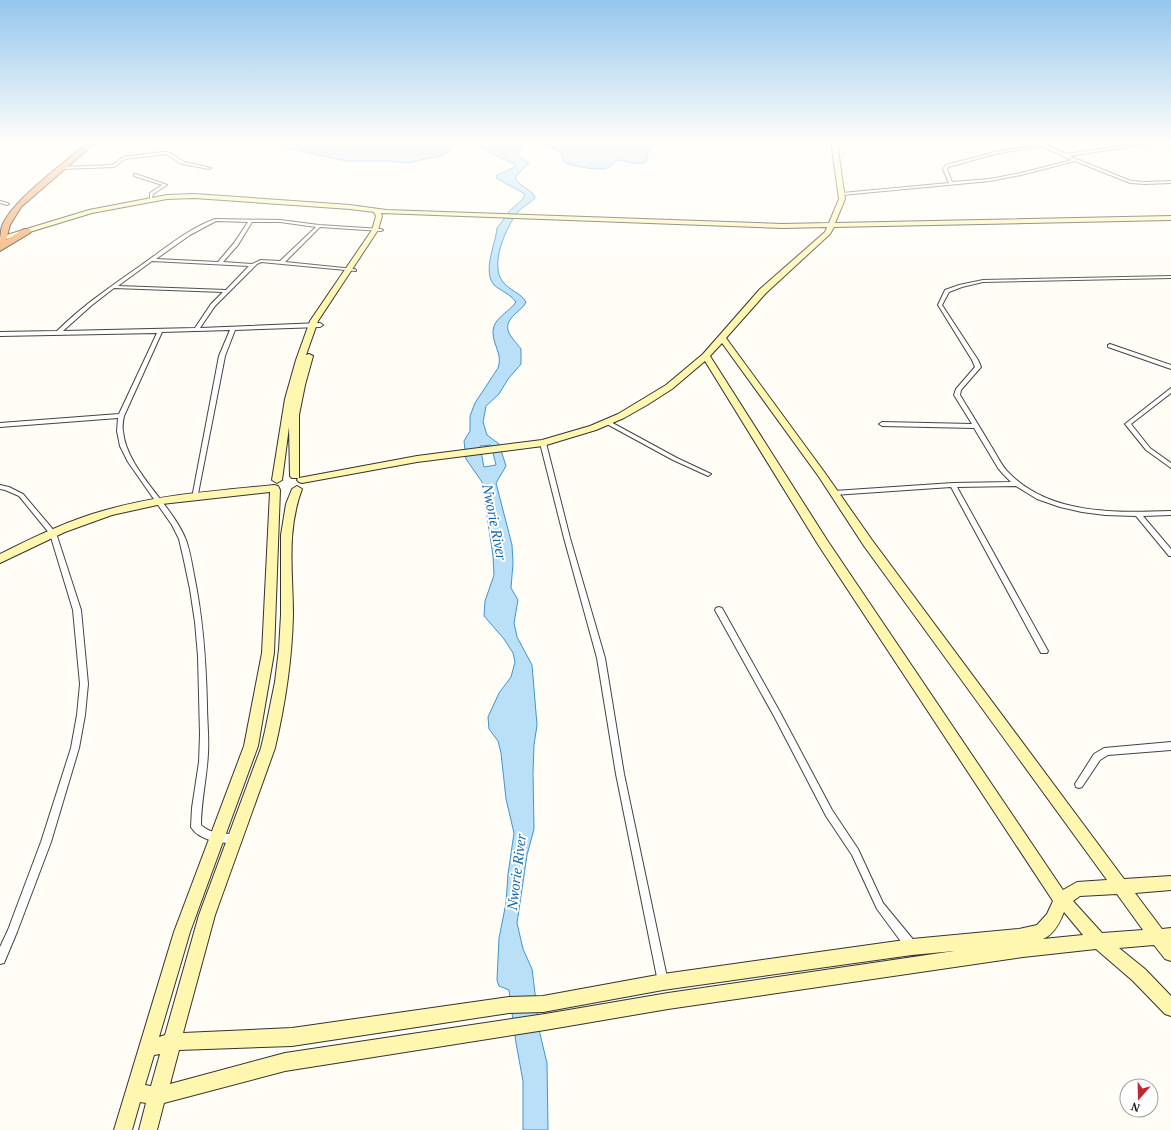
<svg xmlns="http://www.w3.org/2000/svg" width="1171" height="1130" font-family="'PT Serif',serif">
<style>
.water{fill:#b9e0f7;stroke:#3f96cf;fill-rule:evenodd}
.lines{fill:none;stroke-linecap:round;stroke-linejoin:round}
.street-casing{stroke:#444;stroke-width:2}
.secondary-casing{stroke:#333;stroke-width:2}
.highway-casing{stroke:#222;stroke-width:2}
.street{fill:#fff;fill-rule:evenodd}
.secondary{fill:#fff6b0;fill-rule:evenodd}
.highway{fill:#f5a25d;fill-rule:evenodd}
.labels{text-anchor:middle;dominant-baseline:central;stroke-width:4;stroke-linejoin:round;paint-order:stroke}
.water-label{font-size:14px;font-style:italic;fill:#1768a6;stroke:#fff}
</style>
<rect width="100%" height="100%" fill="#fffdf5"/>
<path class="water" d="M 286,142 L 455,142 L 455,145 L 451,151 L 440,156 L 406,163 L 388,161 L 347,161 L 290,149 L 285,146 Z
M 478,142 L 519,142 L 522,147 L 518,152 L 518,156 L 529,163 L 515,177 C 518,187 532,188 535,198 C 530,204 522,206 518,212 C 506,227 489,265 503,282 C 509,290 521,293 526,302 C 524,307 519,310 515,314 C 500,328 511,336 521,349 L 521,364 L 508,379 L 499,394 L 486,406 L 483,422 L 487,435 L 499,444 L 506,466 L 496,483 L 512,545 L 513,563 L 511,588 L 518,600 L 514,623 L 517,637 L 532,665 L 537,725 L 534,745 L 533,773 L 534,829 L 527,855 L 517,923 L 523,949 L 532,969 L 540,1034 L 547,1063 L 548,1130 L 523,1130 L 523,1081 L 516,1043 L 509,990 L 499,986 L 497,980 L 499,938 L 506,903 L 508,874 L 514,833 L 506,799 L 501,753 L 498,741 L 489,729 L 488,717 L 499,693 L 511,677 L 515,662 L 513,653 L 504,639 L 484,616 L 485,601 L 494,575 L 493,556 L 482,482 L 466,459 L 464,441 L 470,431 L 470,416 L 475,403 L 498,368 C 504,353 489,341 494,326 C 498,316 510,311 516,302 C 510,294 501,291 494,285 C 482,271 496,243 497,228 C 502,222 505,217 509,212 C 514,205 523,202 525,194 L 496,178 L 497,175 L 513,168 L 516,165 L 483,149 L 479,146 ZM 491,445 L 496,465 L 484,467 L 480,446 Z
M 542,142 L 663,142 L 649,149 L 646,162 C 635,166 627,160 617,160 C 614,163 610,167 607,168 C 596,171 574,166 565,163 L 561,152 L 546,146 Z"/>
<g class="lines">
<g class="street-casing">
<path id="street" d="M 1034,142 L 1039,142 L 1066,154 L 1150,142 L 1161,142 L 1069,156 L 1131,181 L 1145,182 L 1171,181 L 1171,183 L 1145,184 L 1130,183 L 1075,161 L 1021,175 L 990,181 L 842,195 L 840,194 L 842,193 L 949,183 L 943,169 L 946,165 L 995,152 L 1038,145 ZM 1041,146 L 1072,160 L 1021,173 L 990,179 L 952,182 L 947,169 L 948,167 L 995,154 Z
M 1164,142 L 1168,142 L 1171,144 L 1171,147 Z
M 162,152 L 168,152 L 184,162 L 211,168 L 209,169 L 182,164 L 166,154 L 125,159 L 114,167 L 62,169 L 60,168 L 62,167 L 113,165 L 123,157 Z
M 134,174 L 136,174 L 167,185 L 153,194 L 152,198 L 150,198 L 150,193 L 162,185 L 134,176 Z
M 0,201 L 8,203 L 9,204 L 7,205 L 0,203 Z
M 215,219 L 280,220 L 319,225 L 381,229 L 383,230 L 381,231 L 320,227 L 285,262 L 354,269 L 356,270 L 356,271 L 261,262 L 257,264 L 215,306 L 200,328 L 320,323 L 323,325 L 320,327 L 235,330 L 225,356 L 197,499 L 193,499 L 192,498 L 219,356 L 230,330 L 162,332 L 124,416 C 123,421 122,426 123,431 C 126,469 172,504 186,540 C 190,551 192,564 194,575 C 203,618 206,661 207,705 C 207,721 209,737 208,753 C 207,777 201,801 201,825 C 211,834 222,834 235,834 L 238,835 L 240,838 L 238,841 C 225,846 198,840 191,827 L 192,808 L 199,762 L 200,735 L 198,656 L 195,622 L 190,589 L 183,556 L 179,539 L 172,525 L 128,462 L 120,446 L 117,431 L 118,418 L 0,427 L 0,423 L 119,414 L 157,333 L 0,336 L 0,332 L 57,331 C 84,304 116,283 147,261 C 168,246 190,228 215,219 ZM 216,221 L 248,222 L 234,243 L 218,262 L 156,259 L 190,235 ZM 252,222 L 280,222 L 316,227 L 280,261 L 261,260 L 252,264 L 223,262 L 238,245 ZM 152,261 L 249,266 L 226,290 L 118,286 ZM 114,288 L 223,292 L 211,304 L 195,328 L 63,331 L 92,305 Z
M 1171,276 L 1171,278 L 983,282 L 962,287 L 949,292 L 942,305 L 978,360 L 981,367 L 961,390 L 960,395 C 971,413 981,429 991,446 C 997,455 1001,465 1008,472 C 1049,515 1116,513 1171,511 L 1171,515 L 1143,516 L 1171,549 L 1171,556 L 1169,556 L 1136,516 L 1105,515 L 1082,512 L 1060,507 L 1037,499 L 1016,486 L 957,487 L 1048,651 L 1047,653 L 1041,653 L 951,487 L 834,495 L 831,493 L 834,491 L 953,483 L 1011,482 L 1003,474 L 998,468 L 974,428 L 882,426 L 879,424 L 882,422 L 972,424 L 954,395 L 956,389 L 975,367 L 972,360 L 938,305 L 945,290 L 959,285 L 983,280 Z
M 1110,344 L 1171,365 L 1171,369 L 1108,347 L 1108,345 Z
M 1171,388 L 1171,393 L 1131,424 L 1150,448 L 1171,463 L 1171,468 L 1146,450 L 1125,424 Z
M 607,420 L 677,458 L 711,474 L 708,476 L 706,475 L 673,460 L 605,423 L 604,422 Z
M 543,441 L 546,443 L 570,538 L 605,658 L 624,774 L 668,982 L 667,986 L 663,987 L 659,986 L 658,982 L 616,774 L 597,658 L 564,538 L 540,443 Z
M 0,485 L 9,487 L 23,494 L 56,533 L 81,610 L 88,684 L 85,715 L 79,748 L 51,842 L 17,932 L 4,963 L 0,964 L 0,947 L 8,930 L 41,842 L 71,748 L 77,715 L 80,684 L 73,610 L 50,534 L 19,496 L 5,490 L 0,489 Z
M 719,607 L 722,608 L 781,714 L 832,810 L 858,849 L 883,903 L 916,943 L 917,947 L 916,951 L 912,952 L 908,951 L 877,909 L 852,855 L 826,816 L 775,718 L 715,610 L 716,608 Z
M 1171,742 L 1171,750 L 1108,755 L 1100,760 L 1082,787 L 1079,788 L 1076,787 L 1075,784 L 1094,754 L 1104,748 Z"/>
</g>
<g class="secondary-casing">
<path id="secondary" d="M 831,142 L 837,142 L 845,199 L 835,223 L 1171,216 L 1171,220 L 834,227 L 830,234 L 766,293 L 726,338 L 825,473 L 872,540 L 1124,879 L 1171,876 L 1171,890 L 1135,893 L 1162,929 L 1171,928 L 1171,961 L 1165,959 L 1154,945 L 1119,948 L 1145,969 L 1171,996 L 1171,1016 L 1165,1014 L 1133,981 L 1096,949 L 1023,957 L 668,1009 L 545,1030 L 285,1071 L 164,1103 L 157,1130 L 139,1130 L 146,1103 L 140,1102 L 132,1130 L 114,1130 L 174,932 L 244,746 L 262,653 L 270,492 L 162,504 L 112,515 L 65,532 L 0,563 L 0,554 C 34,537 69,520 106,510 C 161,494 218,491 274,485 L 278,486 L 280,490 L 274,653 L 258,746 L 190,932 L 159,1037 L 165,1035 L 199,915 L 261,748 L 265,731 L 275,682 L 279,649 L 281,615 L 281,535 L 286,504 L 292,489 L 297,486 L 302,489 C 286,532 293,571 293,615 C 292,660 285,705 275,748 L 215,915 L 183,1033 L 292,1028 L 509,997 L 543,996 L 663,974 L 912,939 L 1019,929 L 1037,925 L 1047,914 L 1053,901 L 819,546 L 705,361 L 672,389 L 647,405 L 624,418 L 596,430 L 543,446 L 417,462 L 302,483 L 299,482 L 297,480 L 298,478 L 292,478 L 290,476 L 289,427 L 282,480 L 277,483 L 272,480 L 285,399 L 296,360 L 310,321 L 372,230 L 376,216 L 374,212 L 350,209 L 194,198 L 167,199 L 92,213 L 0,241 L 0,237 L 89,210 L 167,195 L 194,194 L 350,205 L 386,210 L 783,224 L 829,223 L 839,199 ZM 381,213 L 783,228 L 827,227 L 825,232 L 760,289 L 703,354 L 666,385 L 618,414 L 590,426 L 542,440 L 417,456 L 299,478 L 299,415 L 305,385 L 313,356 L 309,354 L 306,355 L 318,321 L 378,230 L 382,216 ZM 722,343 L 819,477 L 864,546 L 1107,880 L 1077,882 L 1063,890 L 827,540 L 710,356 ZM 1117,894 L 1143,930 L 1102,933 L 1073,901 L 1080,896 ZM 1064,912 L 1083,935 L 1043,939 C 1054,935 1060,922 1064,912 ZM 954,951 L 668,993 L 545,1014 L 285,1053 L 170,1084 L 179,1050 L 292,1046 L 509,1013 L 543,1012 L 663,990 L 912,955 ZM 160,1054 L 151,1086 L 145,1085 L 154,1055 Z"/>
</g>
<g class="highway-casing">
<path id="highway" d="M 88,142 L 96,142 L 21,207 L 10,225 L 6,240 L 24,229 L 30,229 L 31,231 L 30,233 L 0,251 C 0,243 0,233 2,226 C 12,200 66,162 88,142 Z"/>
</g>
<use href="#street" class="street"/>
<use href="#secondary" class="secondary"/>
<use href="#highway" class="highway"/>
</g>
<linearGradient id="sky" x2="0" y2="1"><stop stop-color="#95c6ee"/><stop offset="0.47" stop-color="#fffefa"/><stop offset="1" stop-color="#fffefa" stop-opacity="0"/></linearGradient>
<rect width="1171" height="301" fill="url(#sky)"/>
<g class="labels">
<g class="water-label">
<text transform="translate(495 522) rotate(79)">Nworie River</text>
<text transform="translate(516 872) rotate(-83)">Nworie River</text>
</g>
</g>
<g transform="translate(1139 1098) rotate(200)"><circle r="19" fill="#ffffff" stroke="#a0a0a0"/>
<path d="M0-3L7 15L0 10L-7 15Z" fill="#c4262e"/>
<text y="-6" font-size="11" font-weight="bold" text-anchor="middle" fill="#111111">N</text>
</g>
</svg>
